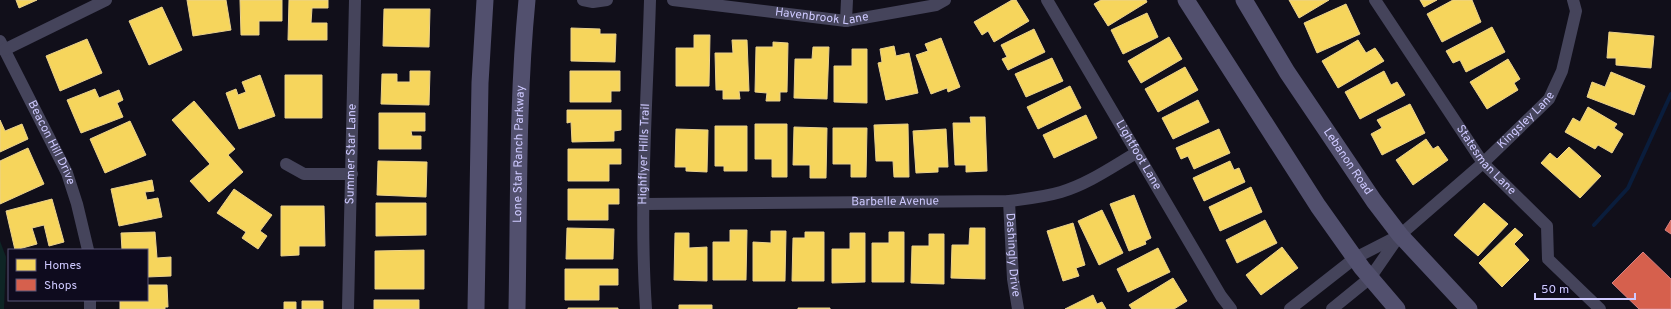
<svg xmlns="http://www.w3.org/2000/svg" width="1671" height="309" font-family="Overpass,sans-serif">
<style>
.green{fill:#0e2525}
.homes{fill:#f6d55c;stroke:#ead18d}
.shops{fill:#d6604d;stroke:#d48082}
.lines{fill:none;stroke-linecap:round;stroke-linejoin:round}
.stream{stroke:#0a1d3c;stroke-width:4}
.minor{stroke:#45445b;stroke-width:12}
.secondary{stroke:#52506e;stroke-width:17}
.labels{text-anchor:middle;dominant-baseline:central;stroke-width:4;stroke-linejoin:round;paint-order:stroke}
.street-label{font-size:12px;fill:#cec9ff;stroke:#0e0b1e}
</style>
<rect width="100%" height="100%" fill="#110f1a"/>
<path class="green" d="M 0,241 L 6,257 L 4,309 L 0,309 Z"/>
<path class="homes" d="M 16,0 L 37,0 L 19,8 Z
M 187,0 L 226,0 L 231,30 L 193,36 Z
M 240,0 L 282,0 L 282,21 L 259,21 L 259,35 L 241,35 Z
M 289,0 L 328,0 L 328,8 L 312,8 L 311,23 L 327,23 L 327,40 L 288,40 Z
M 1012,0 L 1016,0 L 1029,21 L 994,42 L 988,31 L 982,35 L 974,22 Z
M 1101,0 L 1146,0 L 1147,2 L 1108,26 L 1094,4 Z
M 1289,0 L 1329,0 L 1299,18 Z
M 1420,0 L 1437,0 L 1424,7 Z
M 1453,0 L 1472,0 L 1481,22 L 1442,42 L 1427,14 Z
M 1346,4 L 1360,34 L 1317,53 L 1304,23 Z
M 162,7 L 182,50 L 149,65 L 129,21 Z
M 384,9 L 430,9 L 429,47 L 383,46 Z
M 1147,13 L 1158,37 L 1123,54 L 1111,30 Z
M 1492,27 L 1505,52 L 1466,72 L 1460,60 L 1453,63 L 1446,51 Z
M 571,28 L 600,29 L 600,34 L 616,34 L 615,62 L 571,61 Z
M 1034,29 L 1045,52 L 1008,70 L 1002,59 L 1007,57 L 1001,45 Z
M 1609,32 L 1654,36 L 1651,68 L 1616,65 L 1616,58 L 1607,58 Z
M 694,35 L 710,35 L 709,86 L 676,86 L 676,48 L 694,48 Z
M 1169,37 L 1182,59 L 1141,83 L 1128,61 Z
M 941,38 L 960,87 L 948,92 L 947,88 L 931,94 L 916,55 L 928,51 L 925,44 Z
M 87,39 L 102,73 L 60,91 L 46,56 Z
M 732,40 L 747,40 L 749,91 L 739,91 L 740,99 L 723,99 L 723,90 L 716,90 L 715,53 L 733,53 Z
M 1358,40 L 1366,53 L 1375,48 L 1384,61 L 1338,88 L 1322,61 Z
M 773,42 L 788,43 L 787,92 L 780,92 L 780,101 L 766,101 L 767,93 L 755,92 L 756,47 L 773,47 Z
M 894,46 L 896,56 L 909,53 L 918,93 L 886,100 L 878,63 L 882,62 L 880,49 Z
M 813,47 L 829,47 L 827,99 L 794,98 L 795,59 L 812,59 Z
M 852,49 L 867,49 L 867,103 L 834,102 L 834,66 L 852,66 Z
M 1052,58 L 1063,81 L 1026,97 L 1015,74 Z
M 1508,59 L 1520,79 L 1514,83 L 1518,90 L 1487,109 L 1470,82 Z
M 1185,67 L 1198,90 L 1158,112 L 1145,89 Z
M 410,71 L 430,71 L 429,105 L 381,104 L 382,74 L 397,74 L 397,82 L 410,82 Z
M 570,71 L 620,71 L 620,91 L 611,91 L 611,102 L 570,102 Z
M 1384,71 L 1391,85 L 1397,82 L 1405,95 L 1360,119 L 1345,92 Z
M 1611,72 L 1645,86 L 1634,115 L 1587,97 L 1592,82 L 1605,87 Z
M 260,75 L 275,116 L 239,129 L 226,93 L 236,89 L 238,95 L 246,92 L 242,82 Z
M 285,75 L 322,75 L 322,118 L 285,118 Z
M 1070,86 L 1081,108 L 1038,129 L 1027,107 Z
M 95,89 L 99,98 L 119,90 L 123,100 L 117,103 L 123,117 L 81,133 L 67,100 Z
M 1198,100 L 1209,122 L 1173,139 L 1162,118 Z
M 194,101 L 235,149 L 228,155 L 243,172 L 209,202 L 190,181 L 210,164 L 172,120 Z
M 1410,104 L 1425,133 L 1382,155 L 1371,134 L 1382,128 L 1377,120 Z
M 1588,107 L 1617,124 L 1614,128 L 1623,134 L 1612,153 L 1598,145 L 1595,149 L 1565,132 L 1573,118 L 1580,122 Z
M 567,110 L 621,110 L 621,130 L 614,131 L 614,141 L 572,142 L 571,122 L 567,123 Z
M 379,113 L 425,113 L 425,131 L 411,131 L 412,136 L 421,136 L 421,149 L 379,149 Z
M 1086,115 L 1097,138 L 1054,158 L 1043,135 Z
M 970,117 L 985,117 L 987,171 L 966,172 L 966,165 L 955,165 L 953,123 L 971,123 Z
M 0,120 L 5,131 L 22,124 L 28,139 L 0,152 Z
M 130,121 L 146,155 L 105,173 L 90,139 Z
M 755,124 L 787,124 L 787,177 L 772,177 L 772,159 L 755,159 Z
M 908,124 L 909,177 L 894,177 L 893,161 L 876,161 L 874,125 Z
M 715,126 L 747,126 L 747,171 L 724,171 L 724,166 L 715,166 Z
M 794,127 L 827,128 L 826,178 L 810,178 L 810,165 L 793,165 Z
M 833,128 L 867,128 L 866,177 L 851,177 L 851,164 L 833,164 Z
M 676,129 L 708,130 L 707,172 L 686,171 L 686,167 L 675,167 Z
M 946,129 L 948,167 L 938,167 L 938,172 L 916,173 L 913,131 Z
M 1219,129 L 1230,153 L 1194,169 L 1188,156 L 1181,159 L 1176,148 Z
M 1426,139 L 1433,149 L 1438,146 L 1448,160 L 1413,185 L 1396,160 Z
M 1569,147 L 1601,176 L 1580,198 L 1541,163 L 1550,153 L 1557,159 Z
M 28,148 L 44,184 L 0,204 L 0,161 Z
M 568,149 L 621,149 L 621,164 L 609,164 L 609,181 L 568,181 Z
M 378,161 L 427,162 L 426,197 L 377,195 Z
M 1230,161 L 1234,170 L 1239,168 L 1245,182 L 1204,201 L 1193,178 Z
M 152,180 L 154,191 L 145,192 L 147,200 L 158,198 L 162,217 L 119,226 L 111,189 Z
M 1251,187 L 1262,212 L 1220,231 L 1209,207 Z
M 234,189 L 272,215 L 260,231 L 267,236 L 258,249 L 242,238 L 246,232 L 217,213 Z
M 568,189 L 619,189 L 619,204 L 608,204 L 608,220 L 568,220 Z
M 1134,195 L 1151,238 L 1145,241 L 1146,244 L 1129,251 L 1110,204 Z
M 52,199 L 64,242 L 49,246 L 44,225 L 32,228 L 37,244 L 15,250 L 6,211 Z
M 376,203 L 426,203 L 426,235 L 376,236 Z
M 1484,203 L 1508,224 L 1478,256 L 1454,235 Z
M 281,206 L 324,206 L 325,246 L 299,246 L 299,255 L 281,256 Z
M 1102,210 L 1123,253 L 1099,265 L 1078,221 Z
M 1265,220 L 1277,243 L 1237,263 L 1226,240 Z
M 1073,223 L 1085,265 L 1076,268 L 1079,276 L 1063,281 L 1047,231 Z
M 567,228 L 614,229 L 613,259 L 566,259 Z
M 970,228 L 985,228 L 985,279 L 951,278 L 952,245 L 969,245 Z
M 1515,228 L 1523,235 L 1514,244 L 1529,260 L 1502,287 L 1479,263 Z
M 730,230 L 747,230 L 746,280 L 713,280 L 713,242 L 730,242 Z
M 771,231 L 786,231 L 785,281 L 753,281 L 753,242 L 771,243 Z
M 155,232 L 157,258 L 171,257 L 171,276 L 147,277 L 147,250 L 122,250 L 121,233 Z
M 805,232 L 824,232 L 824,281 L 792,281 L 793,238 L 805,238 Z
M 889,232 L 904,232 L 904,282 L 872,282 L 872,243 L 889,243 Z
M 675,233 L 689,233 L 689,248 L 707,247 L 707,281 L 674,280 Z
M 850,233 L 865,233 L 865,282 L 832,283 L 832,249 L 850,249 Z
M 929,234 L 944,234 L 944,284 L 911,283 L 912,246 L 929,246 Z
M 1282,247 L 1298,268 L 1261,295 L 1246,275 Z
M 1158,248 L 1170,272 L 1128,292 L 1117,269 Z
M 424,250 L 424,289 L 375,289 L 375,251 Z
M 565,269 L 618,269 L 618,285 L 599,285 L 599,300 L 565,300 Z
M 1173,278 L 1187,301 L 1174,309 L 1132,309 L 1129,305 Z
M 147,285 L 167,285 L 168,307 L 165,307 L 165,309 L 120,309 L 120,300 L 147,300 Z
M 1093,295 L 1097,304 L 1102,302 L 1106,309 L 1065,309 Z
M 374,300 L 419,300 L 419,309 L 374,309 Z
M 302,301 L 323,301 L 323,309 L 302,309 Z
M 284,302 L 296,302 L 296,309 L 284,309 Z
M 679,305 L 712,305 L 712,309 L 679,309 Z
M 568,308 L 618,308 L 618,309 L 568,309 Z
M 798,308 L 830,308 L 830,309 L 798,309 Z"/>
<path class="shops" d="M 1671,220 L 1671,234 L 1665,230 Z
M 1643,252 L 1671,279 L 1671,309 L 1639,309 L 1612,283 Z"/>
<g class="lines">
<path class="stream" d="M 1594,225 L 1628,188 L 1671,94"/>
<g class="minor">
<path d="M 583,0 L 593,2 L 607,0"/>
<path id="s1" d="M 673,0 L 846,21 L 936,5 L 945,0"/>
<path id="s2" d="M 1047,0 L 1221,296 L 1231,309"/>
<path id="s3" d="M 1375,0 L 1483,163 L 1547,226 L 1548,259 L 1600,309"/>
<path d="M 846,21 L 847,0"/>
<path id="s4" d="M 0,41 L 67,173 L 77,204 L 88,250"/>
<path d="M 4,50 L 106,0"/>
<path d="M 286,164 L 304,174 L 352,174"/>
<path id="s5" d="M 1009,201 L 1013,279 L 1018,309"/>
<path id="s6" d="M 643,204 L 1009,201 C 1027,199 1044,197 1061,192 C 1088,184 1112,167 1136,153"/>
<path d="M 90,300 L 90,309"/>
<path id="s7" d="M 348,309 L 355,0"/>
<path id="s8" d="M 646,309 C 639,206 647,103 650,0"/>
<path id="s9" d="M 1290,309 L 1355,258 L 1400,235 L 1483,163 L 1549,99 L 1562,71 L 1576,11 L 1573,0"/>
<path d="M 1332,309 L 1370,278 L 1399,236"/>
</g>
<g class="secondary">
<path d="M 1186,0 L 1318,206 L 1362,268 L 1397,309"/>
<path id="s10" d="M 1244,0 L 1287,72 L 1374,201 L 1400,235 L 1469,309"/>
<path d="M 476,309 L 480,83 L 485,0"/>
<path id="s11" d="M 517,309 C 519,206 517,102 527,0"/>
</g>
</g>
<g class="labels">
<g class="street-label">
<text stroke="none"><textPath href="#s1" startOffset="150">Havenbrook Lane</textPath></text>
<text stroke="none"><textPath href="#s9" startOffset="304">Kingsley Lane</textPath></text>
<text stroke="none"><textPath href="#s4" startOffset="114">Beacon Hill Drive</textPath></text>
<text stroke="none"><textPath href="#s11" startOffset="155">Lone Star Ranch Parkway</textPath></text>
<text stroke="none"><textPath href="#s7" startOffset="155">Summer Star Lane</textPath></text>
<text stroke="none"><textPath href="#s8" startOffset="155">Highflyer Hills Trail</textPath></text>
<text stroke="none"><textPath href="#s2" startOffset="180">Lightfoot Lane</textPath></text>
<text stroke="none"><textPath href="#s3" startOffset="195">Statesman Lane</textPath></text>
<text stroke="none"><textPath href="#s10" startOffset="192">Lebanon Road</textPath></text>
<text stroke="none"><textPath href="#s6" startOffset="252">Barbelle Avenue</textPath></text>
<text stroke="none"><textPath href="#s5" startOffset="54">Dashingly Drive</textPath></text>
</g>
</g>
<rect x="8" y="249" width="140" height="52" fill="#0e0b1e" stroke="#5b5778"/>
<rect x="16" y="259" width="20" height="12" fill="#f6d55c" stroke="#5b5778"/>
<text x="44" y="269" font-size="12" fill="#cec9ff">Homes</text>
<rect x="16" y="279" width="20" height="12" fill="#d6604d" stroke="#5b5778"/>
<text x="44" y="289" font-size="12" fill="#cec9ff">Shops</text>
<path d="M1535 293v6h100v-6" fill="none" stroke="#cec9ff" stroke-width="2"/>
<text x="1541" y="293" font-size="12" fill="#cec9ff" stroke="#0e0b1e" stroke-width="3" paint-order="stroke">50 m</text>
</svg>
